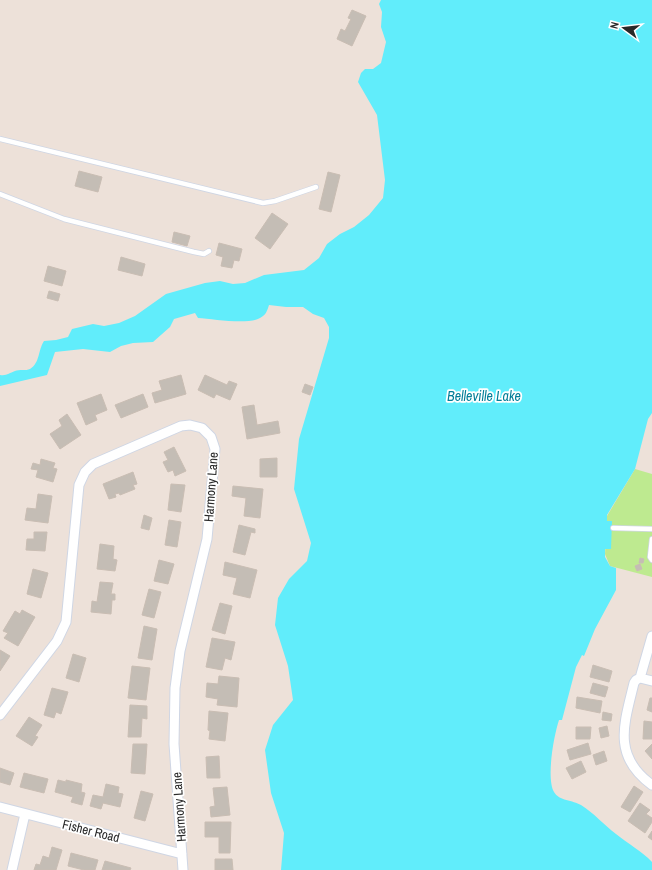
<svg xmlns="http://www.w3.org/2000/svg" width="652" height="870" font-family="'Archivo Narrow',sans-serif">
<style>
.green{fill:#beea90}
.water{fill:#61edfb}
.building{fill:#c4bdb5;stroke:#c9bdb3}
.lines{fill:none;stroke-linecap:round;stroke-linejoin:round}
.lane-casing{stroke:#cfd6e4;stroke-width:6}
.street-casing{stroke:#cfd6e4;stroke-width:11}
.lane{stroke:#fff;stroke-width:4.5}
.street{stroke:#fff;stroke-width:9}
.labels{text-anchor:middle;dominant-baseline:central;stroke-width:3.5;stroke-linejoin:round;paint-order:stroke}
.street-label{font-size:13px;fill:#292929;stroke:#fff}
.water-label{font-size:14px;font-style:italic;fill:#027e98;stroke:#fff}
</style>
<rect width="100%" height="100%" fill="#ede1d9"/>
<path class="green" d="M 635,469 L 652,474 L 652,577 L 610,566 L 605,554 L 607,516 Z"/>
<path class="water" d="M 381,0 L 652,0 L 652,413 L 648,419 L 635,469 L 607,515 L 607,521 L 612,521 L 611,549 L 605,549 L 605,557 L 610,566 L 616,568 L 616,590 L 595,629 L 584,656 L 582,655 L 576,667 L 562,720 L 559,720 C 554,735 546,778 554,792 C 559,801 573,800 581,805 C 594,813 604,825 616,834 C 628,844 642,851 652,862 L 652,870 L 281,870 L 284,833 L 271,793 L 265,750 L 273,725 L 293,700 L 288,666 L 275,625 L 278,598 L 289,579 L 307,561 L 311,543 L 294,489 L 299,439 L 329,338 L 329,327 L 324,318 L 313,314 L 303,307 L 286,307 L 269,305 C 267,311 266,315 260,318 C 248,325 213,319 198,318 L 195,313 L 174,319 L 170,327 L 153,342 L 133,343 L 121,346 L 110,352 L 83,349 L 55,352 L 47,375 L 0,386 L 0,375 C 7,376 9,373 15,371 C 19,369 26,371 30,369 C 40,363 38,350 44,341 L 56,340 L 68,337 L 72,329 L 93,324 L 104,326 L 119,323 L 135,316 L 166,294 L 205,283 L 220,281 L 233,284 L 245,283 L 264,275 L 304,270 L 319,258 L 327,244 L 340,234 L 354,227 L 369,215 L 383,198 L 385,180 L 377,115 L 358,82 L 361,73 L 365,69 L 373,69 L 381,63 L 386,42 L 381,27 L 382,12 L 379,4 Z"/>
<path class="building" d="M 352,10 L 366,16 L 352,46 L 337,39 L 341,29 L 345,31 L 351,19 L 348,18 Z
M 79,171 L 102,177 L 98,192 L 75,186 Z
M 328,172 L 340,175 L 331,212 L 319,209 Z
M 272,213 L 288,224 L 270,249 L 255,238 Z
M 174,232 L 190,236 L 187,246 L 172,242 Z
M 219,243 L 242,249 L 239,261 L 234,260 L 232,268 L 221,266 L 223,257 L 216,255 Z
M 121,257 L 145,264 L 142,276 L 118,270 Z
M 48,266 L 66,271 L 62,286 L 44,281 Z
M 49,291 L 60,294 L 58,301 L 47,298 Z
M 181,375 L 186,394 L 155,403 L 152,393 L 162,390 L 159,381 Z
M 205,375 L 227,385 L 229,381 L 237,384 L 230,400 L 216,394 L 214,398 L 198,390 Z
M 305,384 L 313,387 L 310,395 L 302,392 Z
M 101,394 L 107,410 L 95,415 L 97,420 L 86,425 L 77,403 Z
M 143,394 L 148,407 L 121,418 L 115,405 Z
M 254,405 L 257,425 L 278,421 L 280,433 L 247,439 L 242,407 Z
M 67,414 L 81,435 L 60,449 L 50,434 L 62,426 L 59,420 Z
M 174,447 L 186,471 L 175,476 L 173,470 L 168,472 L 163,462 L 168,460 L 164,452 Z
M 277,458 L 277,477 L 260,477 L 260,459 Z
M 41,459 L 55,463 L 53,468 L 57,469 L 53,482 L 36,477 L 38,470 L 31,469 L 33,463 L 40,465 Z
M 133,472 L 137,484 L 133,485 L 135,489 L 120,495 L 119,493 L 115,494 L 116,497 L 109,499 L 103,484 Z
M 171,484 L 185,485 L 181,512 L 168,510 Z
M 233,486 L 263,489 L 260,518 L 244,516 L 246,498 L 232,496 Z
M 38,494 L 52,496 L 48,523 L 25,520 L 27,508 L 36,509 Z
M 144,515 L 152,518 L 149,530 L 141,528 Z
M 169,520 L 181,522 L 177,547 L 165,545 Z
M 239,525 L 255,529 L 255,533 L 251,532 L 245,555 L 233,552 Z
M 34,532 L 47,532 L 45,551 L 26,550 L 27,539 L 34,539 Z
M 100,544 L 114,546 L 113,559 L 117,560 L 115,571 L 97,569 Z
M 640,558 L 644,559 L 643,563 L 639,563 Z
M 159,560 L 174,564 L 168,584 L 154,581 Z
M 225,562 L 257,570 L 250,598 L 233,594 L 237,578 L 223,575 Z
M 640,564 L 642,569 L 637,571 L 635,566 Z
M 33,569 L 48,573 L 41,598 L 27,594 Z
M 100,582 L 113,583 L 111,594 L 115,594 L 115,600 L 112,600 L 111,614 L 91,612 L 92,601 L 97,602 Z
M 149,589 L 161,592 L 154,618 L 142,615 Z
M 220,603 L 232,606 L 225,634 L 212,630 Z
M 22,610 L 35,617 L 18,646 L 4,638 L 8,633 L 3,631 L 15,611 L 20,614 Z
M 144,626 L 157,629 L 152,660 L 138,658 Z
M 212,638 L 235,642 L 231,660 L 225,658 L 222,670 L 206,667 Z
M 0,650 L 10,656 L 0,671 Z
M 73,654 L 86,658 L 79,682 L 66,678 Z
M 593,665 L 612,671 L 609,682 L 590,677 Z
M 132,666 L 150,668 L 146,700 L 128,698 Z
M 219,676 L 239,678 L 237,707 L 217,705 L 218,699 L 206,697 L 207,683 L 218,684 Z
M 593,683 L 608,687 L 605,697 L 590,693 Z
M 52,688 L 68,692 L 61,714 L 56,712 L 54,718 L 44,715 Z
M 577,697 L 602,701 L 600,713 L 576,708 Z
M 650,698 L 652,698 L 652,712 L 647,710 Z
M 130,705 L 147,706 L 147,719 L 142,718 L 141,737 L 128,737 Z
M 209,711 L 228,713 L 225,741 L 209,739 L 210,731 L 208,730 Z
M 603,712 L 612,714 L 611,721 L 602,720 Z
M 29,717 L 42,725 L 35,736 L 38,737 L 32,746 L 16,736 Z
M 644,721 L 652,722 L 652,739 L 643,739 Z
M 607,726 L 609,736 L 601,738 L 599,728 Z
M 576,727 L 591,727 L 590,739 L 576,739 Z
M 588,743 L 591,754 L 570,760 L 567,750 Z
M 133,744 L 147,744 L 145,774 L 131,773 Z
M 652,744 L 652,759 L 645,751 Z
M 604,751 L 607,761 L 596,765 L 593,755 Z
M 219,756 L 220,778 L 207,778 L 206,757 Z
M 581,761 L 586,772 L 572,779 L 566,768 Z
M 0,768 L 14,773 L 10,785 L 0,782 Z
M 24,773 L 48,779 L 44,793 L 20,787 Z
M 58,780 L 66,782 L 66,780 L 82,784 L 81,792 L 85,793 L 82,805 L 71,802 L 73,797 L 55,792 Z
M 106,784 L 119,787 L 118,793 L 123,794 L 120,807 L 103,803 L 101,809 L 90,806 L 93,795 L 103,797 Z
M 634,786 L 643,792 L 630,812 L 621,807 Z
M 227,787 L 230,815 L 211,817 L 210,807 L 215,806 L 213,788 Z
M 141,791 L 153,794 L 145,821 L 134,818 Z
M 640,803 L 650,810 L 646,814 L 652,818 L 652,822 L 645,833 L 628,821 Z
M 205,822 L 231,822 L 230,853 L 219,853 L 219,837 L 205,837 Z
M 652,831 L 652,840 L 648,837 Z
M 52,847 L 62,850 L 56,870 L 34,870 L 36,864 L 40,865 L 43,856 L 49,858 Z
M 71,853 L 98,860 L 95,870 L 84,870 L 68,866 Z
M 215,859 L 232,859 L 233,870 L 215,870 Z
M 105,861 L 131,868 L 130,870 L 102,870 Z"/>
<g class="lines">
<g class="lane-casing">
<path id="lane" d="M 0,139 L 263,203 L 275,201 L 316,187
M 0,194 L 64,219 L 194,252 L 204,254 L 209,251
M 613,528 L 652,529
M 652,539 L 650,557 L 652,560"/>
</g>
<g class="street-casing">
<path id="street" d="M 640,678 L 636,680 L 634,683 C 624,724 612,756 652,785
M 640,678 L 652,636
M 640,678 L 652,681
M 0,715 L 57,641 L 66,622 L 79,485 L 85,472 L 93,464 L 181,426 L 190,425 L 202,428 L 211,437 L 215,449 L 207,539 L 180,651 L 175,688 L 174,744 L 183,870
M 0,807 L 182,854
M 12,870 L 25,814"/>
</g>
<use href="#lane" class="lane"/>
<use href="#street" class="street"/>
</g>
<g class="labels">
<g class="street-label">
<text transform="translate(211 487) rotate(-86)">Harmony Lane</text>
<text transform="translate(179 807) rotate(-94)">Harmony Lane</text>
<text transform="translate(91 831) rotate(14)">Fisher Road</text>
</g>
<g class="water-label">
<text x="484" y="396">Belleville Lake</text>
</g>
</g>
<g transform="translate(624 28) rotate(285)" stroke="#ffffff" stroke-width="3" paint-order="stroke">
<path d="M0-3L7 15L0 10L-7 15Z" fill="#292929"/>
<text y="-6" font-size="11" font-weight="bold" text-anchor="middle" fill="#292929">N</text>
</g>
</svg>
